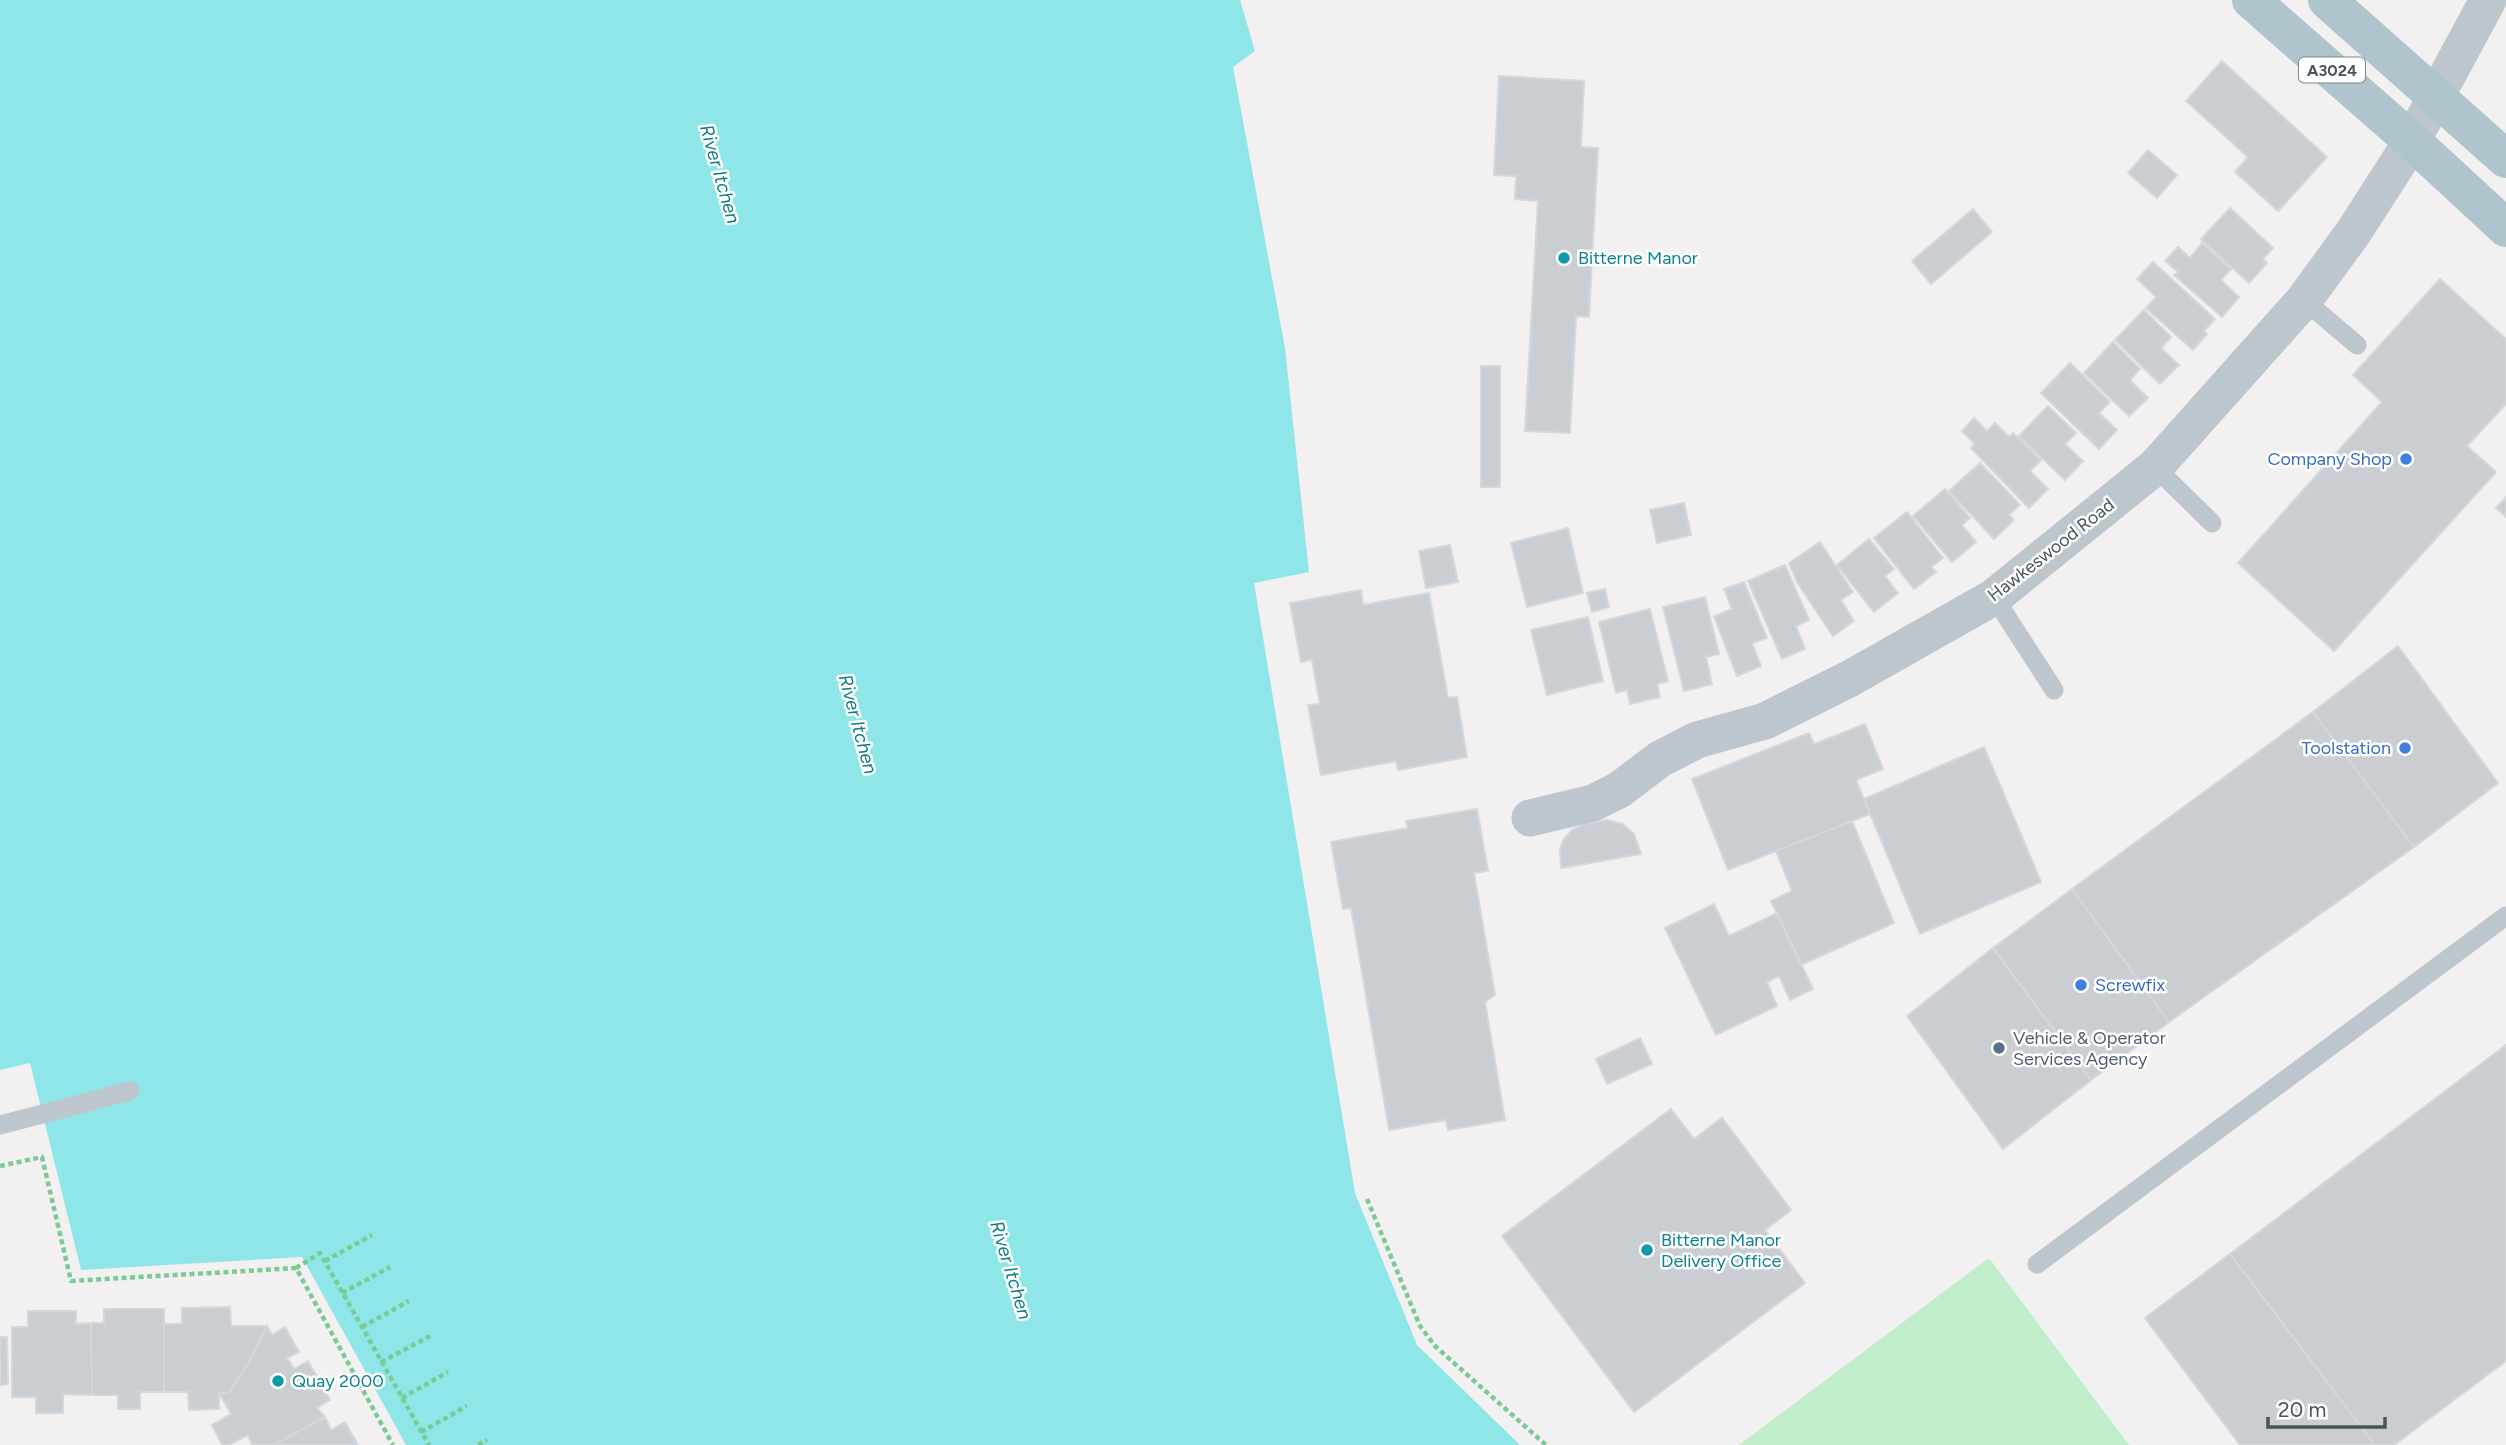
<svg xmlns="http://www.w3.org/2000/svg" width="2506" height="1445" font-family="Figtree,sans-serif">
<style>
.green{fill:#c0eeca}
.water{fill:#8fe6e9}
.building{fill:#caced2;stroke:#d4d7db;stroke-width:2}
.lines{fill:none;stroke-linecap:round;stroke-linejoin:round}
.path{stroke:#79ca94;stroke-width:4.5;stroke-dasharray:5 3.5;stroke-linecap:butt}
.lane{stroke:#bcc6cc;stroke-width:19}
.street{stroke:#bcc6cc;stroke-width:37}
.primary{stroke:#b0c4cd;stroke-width:38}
.culture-dot{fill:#0f9aa8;stroke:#fff;stroke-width:2.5}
.shop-dot{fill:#3f7fe0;stroke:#fff;stroke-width:2.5}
.service-dot{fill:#5c6f8a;stroke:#fff;stroke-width:2.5}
.labels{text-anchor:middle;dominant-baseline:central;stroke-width:5;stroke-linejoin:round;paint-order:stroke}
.shield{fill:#fff;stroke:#7f898d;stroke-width:2}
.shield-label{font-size:16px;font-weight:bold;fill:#48565c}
.culture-label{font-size:18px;fill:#0d838f;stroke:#fff;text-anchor:start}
.shop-label{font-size:18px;fill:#366cbe;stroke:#fff;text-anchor:end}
.street-label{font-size:18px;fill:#48565c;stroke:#fff}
.service-label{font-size:18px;fill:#4e5e75;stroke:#fff;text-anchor:start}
.water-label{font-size:19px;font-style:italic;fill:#127d81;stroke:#fff}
</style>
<rect width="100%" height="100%" fill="#f2f0f0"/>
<path class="green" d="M 1989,1258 L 2129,1445 L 1739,1445 Z"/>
<path class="water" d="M 0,0 L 1240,0 L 1255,51 L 1233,67 L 1285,348 L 1309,572 L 1254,583 L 1355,1193 L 1417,1345 L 1520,1445 L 406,1445 L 302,1257 L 81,1270 L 30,1063 L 0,1070 Z"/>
<path class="building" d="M 2222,61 L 2327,157 L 2278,211 L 2235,172 L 2248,157 L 2186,101 Z
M 1499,76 L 1584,81 L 1581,147 L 1598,148 L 1589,317 L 1576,316 L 1570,433 L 1525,431 L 1538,201 L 1515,199 L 1516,176 L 1494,175 Z
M 2148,150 L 2177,175 L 2157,198 L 2128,173 Z
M 2230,208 L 2273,248 L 2263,259 L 2267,263 L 2249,283 L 2201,239 Z
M 1973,209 L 1992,232 L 1931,284 L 1912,261 Z
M 2202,243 L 2231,269 L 2221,280 L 2239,297 L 2222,317 L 2174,275 L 2178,272 L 2165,261 L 2178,247 L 2190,258 Z
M 2153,262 L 2215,319 L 2204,331 L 2207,334 L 2193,350 L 2146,308 L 2156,297 L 2137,279 Z
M 2440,279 L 2506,339 L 2506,404 L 2467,446 L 2496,472 L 2334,651 L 2238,563 L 2382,402 L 2353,375 Z
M 2144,310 L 2171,337 L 2161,348 L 2179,365 L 2160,384 L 2115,340 Z
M 2113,342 L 2140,369 L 2130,380 L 2148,398 L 2129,416 L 2084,373 Z
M 2070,363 L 2110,402 L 2099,413 L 2117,430 L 2099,449 L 2041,393 Z
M 1481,366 L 1500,366 L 1500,487 L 1481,487 Z
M 2048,406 L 2076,433 L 2065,444 L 2083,461 L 2065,480 L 2019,436 Z
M 1974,418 L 1987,431 L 1995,423 L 2009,437 L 2013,433 L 2041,460 L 2030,471 L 2048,489 L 2029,508 L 1971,448 L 1975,444 L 1962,431 Z
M 1980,463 L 2020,505 L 2009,515 L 2014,520 L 1994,539 L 1949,491 Z
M 1945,489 L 1970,518 L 1962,525 L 1976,542 L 1952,562 L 1913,516 Z
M 2506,497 L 2506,517 L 2496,508 Z
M 1684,503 L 1691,535 L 1657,543 L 1650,510 Z
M 1907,512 L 1943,558 L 1931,567 L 1936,572 L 1914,589 L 1874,538 Z
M 1568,528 L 1583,593 L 1527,607 L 1511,543 Z
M 1869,539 L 1894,569 L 1885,576 L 1898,593 L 1874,612 L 1837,565 Z
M 1820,542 L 1853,592 L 1841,600 L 1854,621 L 1833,636 L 1797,582 L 1789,563 Z
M 1450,545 L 1458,582 L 1426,588 L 1419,551 Z
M 1785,565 L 1809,620 L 1796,626 L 1805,649 L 1782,659 L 1748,581 Z
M 1744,582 L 1767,638 L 1752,643 L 1761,666 L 1737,676 L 1714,616 L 1732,609 L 1724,589 Z
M 1605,589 L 1609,607 L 1592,612 L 1587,593 Z
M 1361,590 L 1363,605 L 1429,593 L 1448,698 L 1457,697 L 1467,757 L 1398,770 L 1396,761 L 1321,775 L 1308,705 L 1320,704 L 1312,660 L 1301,662 L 1290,603 Z
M 1705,597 L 1719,654 L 1706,657 L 1712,684 L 1684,691 L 1663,607 Z
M 1650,609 L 1668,681 L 1657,684 L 1660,697 L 1630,704 L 1627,690 L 1616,693 L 1599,622 Z
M 1588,617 L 1603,681 L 1547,695 L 1531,630 Z
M 2398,646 L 2498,783 L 2414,847 L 2313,712 Z
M 2313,712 L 2414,847 L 2169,1022 L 2072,889 Z
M 1865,724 L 1883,769 L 1856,780 L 1870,814 L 1728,870 L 1692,779 L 1809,733 L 1814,744 Z
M 1984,747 L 2041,882 L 1920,934 L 1864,799 Z
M 1477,809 L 1488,871 L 1474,873 L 1495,995 L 1485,1002 L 1505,1120 L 1448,1130 L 1446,1120 L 1389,1130 L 1351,908 L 1343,909 L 1331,842 L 1408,828 L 1406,821 Z
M 1607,820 L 1623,824 L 1634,834 L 1641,854 L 1561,868 L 1560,850 L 1563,840 L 1572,830 L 1584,824 Z
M 1852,821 L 1894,923 L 1801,965 L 1771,901 L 1792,891 L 1776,851 Z
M 2072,889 L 2169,1022 L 2091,1080 L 1993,948 Z
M 1714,904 L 1729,936 L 1777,913 L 1813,989 L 1790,1000 L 1779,976 L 1767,982 L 1777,1006 L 1716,1035 L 1665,928 Z
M 1993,948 L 2091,1080 L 2003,1149 L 1907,1016 Z
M 1640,1038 L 1652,1064 L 1607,1084 L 1596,1059 Z
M 2506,1045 L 2506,1361 L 2394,1445 L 2375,1445 L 2230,1254 Z
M 1671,1109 L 1694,1139 L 1722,1118 L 1791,1210 L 1765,1230 L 1805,1283 L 1634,1412 L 1502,1236 Z
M 2230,1254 L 2375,1445 L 2240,1445 L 2145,1318 Z
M 230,1307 L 231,1326 L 267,1326 L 252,1357 L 229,1393 L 219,1393 L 219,1409 L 189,1410 L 188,1392 L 164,1392 L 164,1324 L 182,1324 L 182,1308 Z
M 104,1309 L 164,1309 L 164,1392 L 140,1392 L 140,1409 L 118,1409 L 118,1395 L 92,1395 L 91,1323 L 104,1323 Z
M 28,1311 L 76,1311 L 76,1324 L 91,1323 L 92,1395 L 63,1394 L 63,1413 L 36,1413 L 36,1397 L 12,1397 L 12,1327 L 28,1327 Z
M 267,1326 L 272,1335 L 285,1327 L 299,1352 L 287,1358 L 294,1369 L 308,1361 L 330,1400 L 317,1408 L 325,1417 L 274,1445 L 252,1445 L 248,1435 L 229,1445 L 222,1445 L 212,1425 L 231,1414 L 219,1393 L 229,1393 L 252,1357 Z
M 0,1337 L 7,1337 L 8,1384 L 0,1385 Z
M 325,1417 L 331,1430 L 345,1422 L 358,1445 L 274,1445 Z"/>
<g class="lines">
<path class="path" d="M 0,1166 L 42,1157 L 71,1281 L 296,1268 L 393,1445
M 1367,1199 L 1420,1326 L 1435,1346 L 1546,1445
M 325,1261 L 372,1235
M 296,1268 L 320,1253 L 429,1445
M 342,1293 L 390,1267
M 362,1327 L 409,1301
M 381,1362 L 430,1336
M 402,1398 L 448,1372
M 421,1432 L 467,1406
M 478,1445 L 487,1440"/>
<path class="lane" d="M 2304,300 L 2357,345
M 2155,467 L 2212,523
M 1994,597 L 2054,690
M 0,1125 L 130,1091
M 2037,1264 L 2506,916"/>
<path class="street" d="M 1530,818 L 1593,803 L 1619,790 L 1660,759 L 1697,740 L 1765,721 L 1849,679 L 1994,597 L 2155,467 L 2304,300 L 2353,233 L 2412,141 L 2488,0"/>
<path class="primary" d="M 2251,0 L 2412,141 L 2506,228
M 2327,0 L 2506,159"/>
</g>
<g class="culture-dot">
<circle cx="1564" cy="258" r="7"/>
<circle cx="1647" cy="1250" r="7"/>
<circle cx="278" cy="1381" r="7"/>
</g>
<g class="shop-dot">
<circle cx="2406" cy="459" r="7"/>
<circle cx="2405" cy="748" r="7"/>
<circle cx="2081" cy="985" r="7"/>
</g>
<circle class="service-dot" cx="1999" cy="1048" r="7"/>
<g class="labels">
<rect class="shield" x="2299" y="57.5" width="66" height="25" rx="5"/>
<g class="shield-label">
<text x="2332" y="70">A3024</text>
</g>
<g class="culture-label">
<text x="1578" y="258">Bitterne Manor</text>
<text x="1661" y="1240">Bitterne Manor<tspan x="1661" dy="21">Delivery Office</tspan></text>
<text x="292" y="1381">Quay 2000</text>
</g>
<g class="shop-label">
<text x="2392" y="459">Company Shop</text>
<text x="2391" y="748">Toolstation</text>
<text x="2095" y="985" text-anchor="start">Screwfix</text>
</g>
<g class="street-label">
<text transform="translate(2051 550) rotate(-38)">Hawkeswood Road</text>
</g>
<g class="service-label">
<text x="2013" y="1038">Vehicle &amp; Operator<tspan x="2013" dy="21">Services Agency</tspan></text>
</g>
<g class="water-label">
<text transform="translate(720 174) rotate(74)">River Itchen</text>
<text transform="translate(858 724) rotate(75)">River Itchen</text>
<text transform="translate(1011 1270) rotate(73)">River Itchen</text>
</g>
</g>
<path d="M2268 1417v10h117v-10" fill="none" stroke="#48565c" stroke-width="3.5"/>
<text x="2278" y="1417" font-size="21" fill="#48565c" stroke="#ffffff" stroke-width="5" paint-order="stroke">20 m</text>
</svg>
